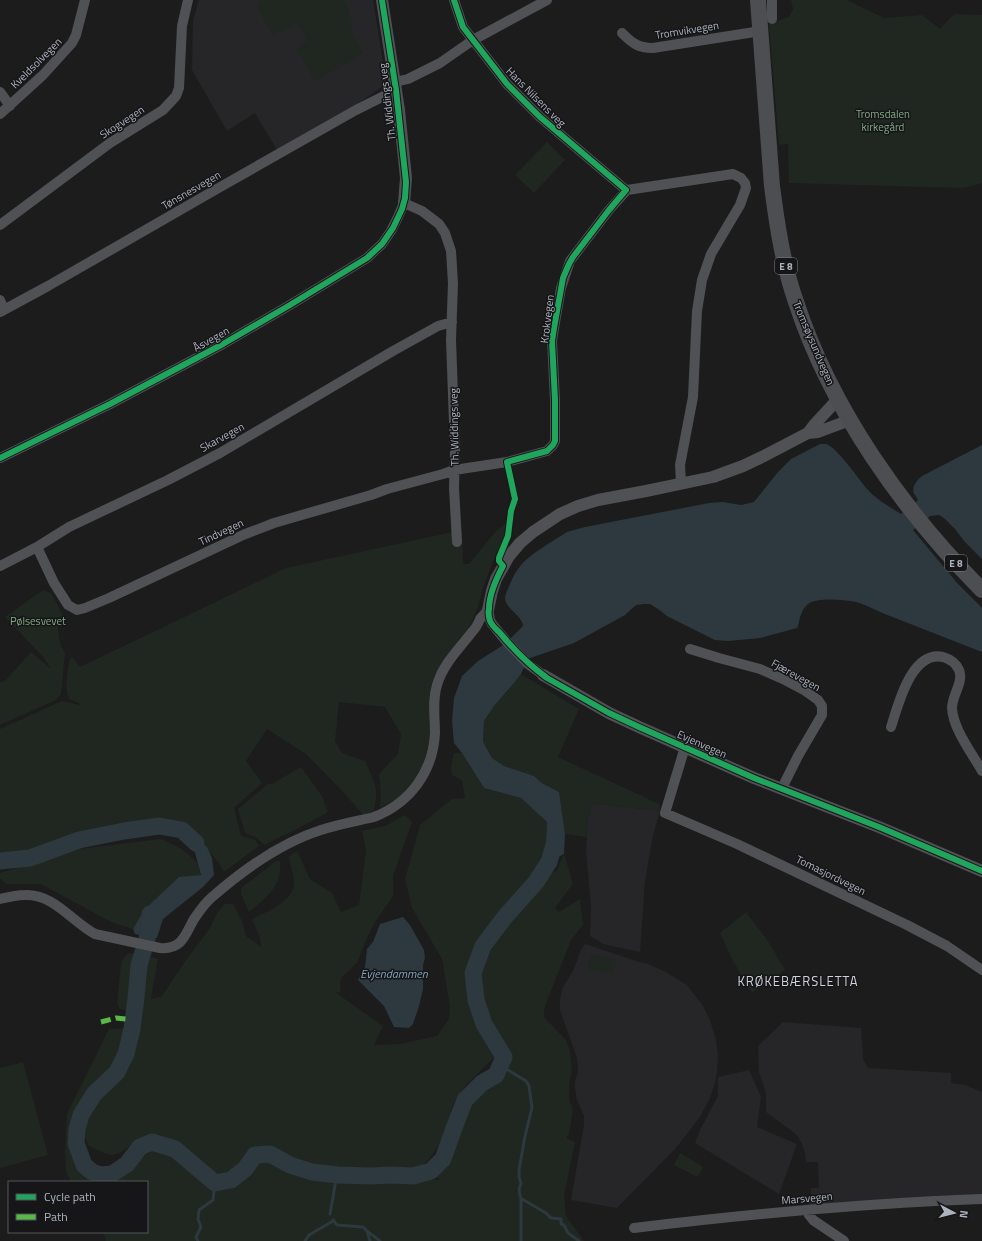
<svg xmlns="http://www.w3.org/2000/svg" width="982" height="1241" font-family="'Titillium Web',sans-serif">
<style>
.built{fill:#262629}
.green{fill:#1f2720}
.water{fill:#2d383f}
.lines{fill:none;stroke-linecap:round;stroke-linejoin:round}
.stream{stroke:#2d383f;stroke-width:3}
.river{stroke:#2d383f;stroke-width:17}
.minor{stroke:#505155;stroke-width:10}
.tertiary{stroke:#505155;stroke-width:12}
.trunk{stroke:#4d4e52;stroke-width:16}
.quiet{stroke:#58b947;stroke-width:5;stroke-dasharray:10 5;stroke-linecap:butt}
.cycleway-casing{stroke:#161619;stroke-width:8}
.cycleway{stroke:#20a55d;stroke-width:6}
.labels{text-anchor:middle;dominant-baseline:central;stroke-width:3;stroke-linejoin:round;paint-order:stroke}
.shield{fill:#161619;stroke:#80838c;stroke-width:1}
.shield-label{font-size:10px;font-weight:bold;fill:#adb2bd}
.street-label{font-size:11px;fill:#adb2bd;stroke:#161619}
.park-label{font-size:11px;fill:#83a984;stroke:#161619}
.water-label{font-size:12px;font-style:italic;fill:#82a2ba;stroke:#161619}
.quarter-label{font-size:13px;letter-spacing:1px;fill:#ced1d9;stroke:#161619}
</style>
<rect width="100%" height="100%" fill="#1c1c1c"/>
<path class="built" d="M 199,0 L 373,0 L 384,68 L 386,79 L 385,83 L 383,86 L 312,136 L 280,155 L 255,113 L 227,131 L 192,70 L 193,21 Z
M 592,803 L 660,811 L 653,835 L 645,881 L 640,952 L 603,944 L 590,936 L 591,906 L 586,851 L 587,837 L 586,825 Z
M 585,944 L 639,962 L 648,964 L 664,971 L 687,985 L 703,1006 L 710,1020 L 716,1040 L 718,1055 L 717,1072 L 715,1083 L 709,1100 L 700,1117 L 676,1148 L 617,1208 L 571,1200 L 584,1125 L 584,1116 L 577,1100 L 575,1089 L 575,1081 L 578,1072 L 577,1058 L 560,1010 L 560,999 L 563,987 L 573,971 L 581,950 Z
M 783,1022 L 861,1028 L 863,1059 L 868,1068 L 951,1073 L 951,1083 L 965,1085 L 982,1092 L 982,1196 L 809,1206 L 806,1196 L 811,1196 L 811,1188 L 819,1188 L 818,1162 L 806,1162 L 805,1152 L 801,1142 L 796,1134 L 766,1112 L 766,1093 L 759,1072 L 758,1046 Z
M 749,1070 L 761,1097 L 757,1127 L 797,1144 L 779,1194 L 695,1143 L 701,1128 L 718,1096 L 718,1077 Z"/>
<path class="green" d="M 259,0 L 343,0 L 347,6 L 353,35 L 363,53 L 315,81 L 297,48 L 308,41 L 297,22 L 273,35 L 257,7 L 261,4 Z
M 791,0 L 847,0 L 884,18 L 922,15 L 940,29 L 954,14 L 982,15 L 982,183 L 964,188 L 789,183 L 788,144 L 779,145 L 769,24 L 789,17 L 793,9 Z
M 547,142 L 565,160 L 534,193 L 515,175 Z
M 506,523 L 506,535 L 496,554 L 483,588 L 478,607 L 471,624 L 443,661 L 434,677 L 430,699 L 430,744 L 423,768 L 409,788 L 397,799 L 380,808 L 381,794 L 379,774 L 398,754 L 401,734 L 385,707 L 339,702 L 335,741 L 342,753 L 365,761 C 376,785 380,790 372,816 L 367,819 L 344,793 L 306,754 L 267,729 L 246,761 L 262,783 L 234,808 L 241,836 L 255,840 L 259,846 L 224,872 L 219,863 L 198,839 L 185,825 L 163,818 L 76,833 L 31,850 L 0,855 L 0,729 L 62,701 L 80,705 L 79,703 L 69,699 C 64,686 67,673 70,659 L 72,657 L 80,667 L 286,568 L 462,530 L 463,564 L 469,564 L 496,531 Z
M 958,584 L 982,608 L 982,652 C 951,640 921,628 890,616 C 878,612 868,605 856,602 C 844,600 818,597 808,604 C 801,610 800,618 798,626 L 797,628 L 760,638 L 728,641 L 715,640 L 667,616 L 658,609 L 650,604 L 644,604 L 636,605 L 625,615 L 574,643 L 530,658 L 525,665 L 521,674 L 579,709 L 558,757 L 659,804 L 660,811 L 592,803 L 586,825 L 587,837 L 565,834 L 559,792 L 542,783 L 534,776 L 504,766 L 492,758 L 483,743 L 484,721 L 494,706 L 514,683 L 521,674 L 509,660 L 545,606 Z
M 43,590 L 51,593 L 64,617 L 58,628 L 60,644 L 65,653 L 61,694 L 56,700 L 0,725 L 0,682 L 5,681 L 31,652 L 51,669 L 44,658 L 5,617 Z
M 454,753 L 462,753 L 484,788 L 521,798 L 547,822 L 545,862 L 488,935 L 472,972 L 478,1014 L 494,1058 L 480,1071 L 462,1090 L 453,1105 L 446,1128 L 440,1143 L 428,1161 L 419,1167 L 407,1171 L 335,1171 L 288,1157 L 286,1169 L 329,1181 L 372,1179 L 393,1182 L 415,1182 L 428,1179 L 440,1180 L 431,1172 L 443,1159 L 466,1101 L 482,1083 L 497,1075 L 506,1056 L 486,1024 L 478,999 L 475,974 L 485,948 L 504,919 L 537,883 L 556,871 L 564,854 L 573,884 L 555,908 L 559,912 L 580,899 L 583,925 L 571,940 L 544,1009 L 544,1017 L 566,1040 L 570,1051 L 572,1069 L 569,1085 L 569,1099 L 573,1109 L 569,1134 L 566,1138 L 575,1142 L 564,1196 L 566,1216 L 584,1241 L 106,1241 L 103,1232 L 147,1232 L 147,1182 L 71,1182 L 66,1172 L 65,1152 L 67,1114 L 109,1029 L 127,1028 L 120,1053 L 111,1067 L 88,1090 L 73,1113 L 71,1142 L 78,1167 L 87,1180 L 112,1181 L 129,1170 L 143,1157 L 142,1138 C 113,1155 120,1162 88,1145 L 85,1137 L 85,1125 L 88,1113 L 98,1099 L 126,1071 L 138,1039 L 139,1014 L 120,1009 L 117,1003 L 121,964 L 124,957 L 129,953 L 149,956 L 158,959 L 151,999 L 162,996 L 186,960 L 210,928 L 217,913 L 225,904 L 233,904 L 242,921 L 246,936 L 261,947 L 260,938 L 252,919 C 266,912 293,902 294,884 C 294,875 290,865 289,856 L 297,851 L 310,879 L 332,893 L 341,912 L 359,905 L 366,851 L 362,831 L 385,826 L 405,815 L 412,822 L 393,876 L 393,896 L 375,922 L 367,938 L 357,963 L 341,978 L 340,993 L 335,992 L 383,1026 L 374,1045 L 400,1044 L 437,1036 L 449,1019 L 450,1007 L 442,959 L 412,908 L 405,879 L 420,825 L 452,799 L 465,798 L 462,780 L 452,775 L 451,767 Z
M 301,767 L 322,796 L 328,812 L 301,827 L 264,845 L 257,838 L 245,833 L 238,809 L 268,784 L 272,784 Z
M 161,839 L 182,849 L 197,862 L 201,876 L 144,910 L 133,929 L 111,922 L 41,884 L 7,884 L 0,879 L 0,873 L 79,849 Z
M 276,861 L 280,861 C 282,887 266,898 249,912 L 241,894 L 241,888 Z
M 746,912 L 768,941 L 785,970 L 752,993 L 733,961 L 720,933 Z
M 590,954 L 615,959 L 612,973 L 588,969 Z
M 23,1062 L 48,1155 L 0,1168 L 0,1068 Z
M 680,1153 L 702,1166 L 702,1170 L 697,1177 L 674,1165 Z"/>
<path class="water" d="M 820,444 C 822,444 824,444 826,444 C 838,448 859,480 868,490 C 877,500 890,507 901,514 L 918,500 C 917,498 916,496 914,494 C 911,487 917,480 922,476 L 982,445 L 982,559 L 965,542 L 955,529 L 944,518 L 939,515 L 930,516 L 913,530 L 958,584 L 982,608 L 982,652 C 951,640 921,628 890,616 C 878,612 868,605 856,602 C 844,600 818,597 808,604 C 801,610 800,618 798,626 L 797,628 L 760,638 L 728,641 L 715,640 L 667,616 L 658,609 L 650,604 L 644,604 L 636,605 L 625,615 L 574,643 L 530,658 L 525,665 L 521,674 L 514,683 L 494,706 L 484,721 L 483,742 L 492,758 L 504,766 L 534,776 L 542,783 L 559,792 L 565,834 L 564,854 L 549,862 L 545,862 L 547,822 L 521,798 L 484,788 L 462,753 L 454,743 L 452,721 L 454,698 L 462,676 L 478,661 L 505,644 L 523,626 C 522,615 507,610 505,599 C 505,594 508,589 510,584 C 519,562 531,555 551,542 C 556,539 562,535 567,532 C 573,530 579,529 585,527 L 709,503 L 723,502 L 741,505 L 754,502 L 778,472 L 791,459 Z
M 159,826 L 182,830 L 198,839 L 207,847 L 212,858 L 214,875 L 203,887 L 163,919 L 157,938 L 135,934 L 133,929 L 144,910 L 179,877 L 201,875 L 195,853 L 179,836 Z
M 403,917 L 410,925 L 424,950 L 425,958 L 423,965 L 423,989 L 419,1006 L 413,1024 L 409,1028 L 394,1027 L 384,1006 L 358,980 L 365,967 L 367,949 L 373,942 L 380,924 Z"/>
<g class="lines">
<path class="stream" d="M 500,1065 L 526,1081 L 529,1086 L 532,1108 L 525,1136 L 519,1170 L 519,1177 L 521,1183 L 519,1190 L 521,1199 L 521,1241
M 522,1199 L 546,1213 L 551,1218 L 561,1219 L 561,1224 L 564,1225 L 568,1233 L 579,1241
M 330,1214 L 336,1180 L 341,1175
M 333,1220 L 337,1225 L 363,1227 L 367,1231 L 370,1241
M 367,1231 L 380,1241
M 198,1241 L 196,1237 L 201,1227 L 198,1219 L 199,1210 L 213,1200 L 215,1183
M 305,1241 L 309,1235 L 333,1221"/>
<path class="river" d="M 0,861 L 30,858 L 79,840 L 124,831 L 159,826 L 182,830 L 196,843
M 150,914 L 147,939 L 139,965 L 136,998 L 132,1029 L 126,1054 L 117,1072 L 94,1094 L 81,1115 L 77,1129 L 76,1143 L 84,1165 L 92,1172 L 101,1175 L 112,1174 L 127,1164 L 140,1147 L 152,1142 L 175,1149 L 215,1183 L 231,1180 L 245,1169 L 255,1155 L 270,1154 L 290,1165 L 312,1172 L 338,1175 L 371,1176 L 391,1175 L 413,1176 L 431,1171 L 443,1159 L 454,1128 L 465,1100 L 482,1083 L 496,1075 L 504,1057 L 484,1024 L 476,1000 L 473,973 L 483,946 L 504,918 L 536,882 L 549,862 L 555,841"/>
<path class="minor" d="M 454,0 L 463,27 L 507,84 L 540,117 L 626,190
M 772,0 L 772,19
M 622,33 C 632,43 638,48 653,48 L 761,31
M 395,82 L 408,79 L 440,63 L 473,40 L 547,0
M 0,92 L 10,106
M 0,114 L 43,75 L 72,43 L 76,35 L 85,0
M 0,225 L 110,143 L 163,110 L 176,96 L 179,88 L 182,26 L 188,0
M 0,300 L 4,310
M 0,312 L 48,286 L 215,190 L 356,110 L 396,90
M 0,458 L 110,404 L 223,344 L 290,305 L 367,258 L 382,244 L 391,231 L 398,217 L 404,203 L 422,211 L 439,224 L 445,233 L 451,251 L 453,283 L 451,340 L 455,449 L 454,488 L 457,542
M 37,547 L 54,583 L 68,605 L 77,610 L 85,608 L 109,598 L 243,535 L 274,523 L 371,495 L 387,489 L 443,474 L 454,470 L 507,462 L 547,451 L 553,445 L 555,441 L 555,400 L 552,341 L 554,328 L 561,288 L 570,261 L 609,210 L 627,190 L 733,174 L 741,178 L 745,183 L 746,188 L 740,205 L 711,254 L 702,280 L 697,311 L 693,397 L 680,465 L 681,483
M 0,566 L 37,547 L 69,527 L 168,480 L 220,453 L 393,351 L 438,326 L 452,322
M 488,610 L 490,620 L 492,624 L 507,642 L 528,664 L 543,675
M 690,649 L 719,658 L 760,669 L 785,680 L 804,690 L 818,700 L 822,706 L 822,715 L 798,756 L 782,788
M 891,727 C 898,706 911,650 943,657 C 950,659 956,663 959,670 C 964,682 952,695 952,708 C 953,729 972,753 982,771
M 685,747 L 665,813 L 737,844 L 907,925 L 947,946 L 982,970
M 0,899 C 8,897 17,895 25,895 C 54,894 71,921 95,934 L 160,948 C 182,950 185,935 194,919 C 199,912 204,904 211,898 C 244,869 280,843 321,830 C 339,824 357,821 374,817 C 410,803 433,772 435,733 C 435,717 432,701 437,685 C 443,664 459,649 472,632 C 476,628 478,624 480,619 C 482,616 486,613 488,610
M 808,1210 L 809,1215 L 813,1220 L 844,1241
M 634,1228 C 750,1214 866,1203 982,1199"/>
<path class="tertiary" d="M 382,0 L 399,110 L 406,178 L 404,203
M 808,433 L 814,425 L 838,399
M 488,610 L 492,591 L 496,579 L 509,556 L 520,543 L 533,532 L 560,514 L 578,506 L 598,500 L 646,491 L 713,477 L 743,466 L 764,456 L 808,433 L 818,432 L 850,420
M 543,675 L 609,713 L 639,727 L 754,778 L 879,827 L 982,871"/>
<path class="trunk" d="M 758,0 L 772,186 C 777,225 783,265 796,302 C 831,409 903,511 982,590"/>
<path class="quiet" d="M 101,1022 L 116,1018 L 126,1019"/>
<g class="cycleway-casing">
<path id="cycleway" d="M 454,0 L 463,27 L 507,84 L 540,117 L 626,190 L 609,210 L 573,257 L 569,264 L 563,278 L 554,328 L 552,341 L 555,400 L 555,441 L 553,445 L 547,451 L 507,462 L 515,499 L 511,511 L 508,536 L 499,558 L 499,561 L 503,566 C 496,579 489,594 489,609 C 488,613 489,618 490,621 C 492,626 497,630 500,633 C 514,650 529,665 547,678 L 609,713 L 639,727 L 754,778 L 879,827 L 982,871
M 0,458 L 110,404 L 223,344 L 290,305 L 367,258 L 382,244 L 393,228 L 402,209 L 405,198 L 406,182 L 396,90 L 382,0"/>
</g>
<use href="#cycleway" class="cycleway"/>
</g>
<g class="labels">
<g class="shield">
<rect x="775" y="258" width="22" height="16" rx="3"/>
<rect x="945" y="555" width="22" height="16" rx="3"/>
</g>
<g class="shield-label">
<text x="786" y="266">E 8</text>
<text x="956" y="563">E 8</text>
</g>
<g class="street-label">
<text transform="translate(687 30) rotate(-9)">Tromvikvegen</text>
<text transform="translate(36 63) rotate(-45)">Kveldsolvegen</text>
<text transform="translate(536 97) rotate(45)">Hans Nilsens veg</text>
<text transform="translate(387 102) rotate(-97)">Th. Widdings veg</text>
<text transform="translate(122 122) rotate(-33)">Skogvegen</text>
<text transform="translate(191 190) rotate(-30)">Tønsnesvegen</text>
<text transform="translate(547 319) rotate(-83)">Krokvegen</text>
<text transform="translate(211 339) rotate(-29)">Åsvegen</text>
<text transform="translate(814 343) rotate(67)">Tromsøysundvegen</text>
<text transform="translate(454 427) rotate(-91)">Th. Widdings veg</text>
<text transform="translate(222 437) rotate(-29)">Skarvegen</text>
<text transform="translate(221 532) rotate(-25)">Tindvegen</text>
<text transform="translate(796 675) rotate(29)">Fjærevegen</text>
<text transform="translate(702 744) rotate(24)">Evjenvegen</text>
<text transform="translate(831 875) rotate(26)">Tomasjordvegen</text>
<text transform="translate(807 1198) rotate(-5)">Marsvegen</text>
</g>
<g class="park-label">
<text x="883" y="114">Tromsdalen<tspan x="883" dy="13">kirkegård</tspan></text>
<text x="38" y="621">Pølsesvevet</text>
</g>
<g class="water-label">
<text x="394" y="973">Evjendammen</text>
</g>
<g class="quarter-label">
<text x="798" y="981">KRØKEBÆRSLETTA</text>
</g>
</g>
<rect x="8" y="1181" width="140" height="52" fill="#161619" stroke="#52545b"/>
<rect x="16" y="1194" width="20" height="6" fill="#20a55d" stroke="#52545b"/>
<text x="44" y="1201" font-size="12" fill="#adb2bd">Cycle path</text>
<rect x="16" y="1214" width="20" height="6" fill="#58b947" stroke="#52545b"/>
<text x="44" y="1221" font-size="12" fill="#adb2bd">Path</text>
<g transform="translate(954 1213) rotate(97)" stroke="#161619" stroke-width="3" paint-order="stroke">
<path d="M0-3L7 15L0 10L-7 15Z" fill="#adb2bd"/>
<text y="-6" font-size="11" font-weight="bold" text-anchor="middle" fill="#adb2bd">N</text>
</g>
</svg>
